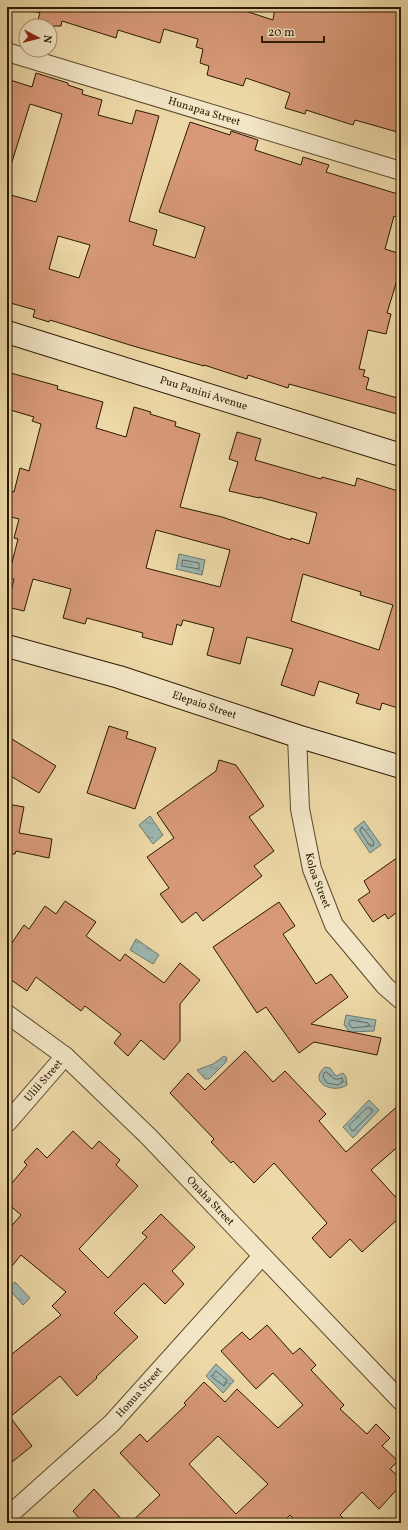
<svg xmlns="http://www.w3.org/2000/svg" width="408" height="1530" font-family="Vollkorn,serif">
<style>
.water{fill:url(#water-ripples);stroke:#6f786c}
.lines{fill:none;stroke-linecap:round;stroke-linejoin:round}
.shore{stroke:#64685b;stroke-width:1}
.building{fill:#d79978;stroke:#2b1904;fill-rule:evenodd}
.street-casing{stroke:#5c492d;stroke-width:20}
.secondary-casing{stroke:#2b1904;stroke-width:24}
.street{stroke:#f3e6c6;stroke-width:18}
.secondary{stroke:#f3e6c6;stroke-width:22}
.labels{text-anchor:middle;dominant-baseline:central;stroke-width:3.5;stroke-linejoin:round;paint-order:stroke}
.street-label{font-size:11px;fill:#2b1904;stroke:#f3e6c6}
</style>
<defs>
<pattern id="water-ripples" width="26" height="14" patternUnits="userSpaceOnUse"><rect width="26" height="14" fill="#9db8b2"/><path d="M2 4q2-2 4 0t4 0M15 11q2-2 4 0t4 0" fill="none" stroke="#80958f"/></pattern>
</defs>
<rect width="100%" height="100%" fill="#edd9a7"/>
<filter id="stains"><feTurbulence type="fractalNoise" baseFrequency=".005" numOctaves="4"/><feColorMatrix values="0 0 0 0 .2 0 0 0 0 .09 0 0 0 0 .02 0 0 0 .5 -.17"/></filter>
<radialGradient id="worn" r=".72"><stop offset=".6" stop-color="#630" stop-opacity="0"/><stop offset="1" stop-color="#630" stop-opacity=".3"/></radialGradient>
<path class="water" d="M 179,554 L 205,560 L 202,575 L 176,569 Z
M 150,816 L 163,835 L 153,844 L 139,825 Z
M 364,821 L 381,845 L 370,853 L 354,829 Z
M 136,939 L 159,955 L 153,964 L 130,950 Z
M 346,1015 L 376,1020 L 374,1031 L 350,1032 L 344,1025 Z
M 224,1056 L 227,1058 L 226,1062 L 209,1079 L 205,1079 L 197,1070 L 213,1064 Z
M 325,1067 L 330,1068 L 336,1076 L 343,1073 L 346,1077 L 347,1085 C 334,1094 307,1083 325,1067 Z
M 369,1100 L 379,1110 L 353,1138 L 343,1127 Z
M 15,1282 L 30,1298 L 23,1305 L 8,1288 Z
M 216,1364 L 234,1381 L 223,1393 L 206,1376 Z"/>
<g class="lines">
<path class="shore" d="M 183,560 L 199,563 L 199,569 L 182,566 Z
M 362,827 L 374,842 L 373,846 L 370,846 L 360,831 Z
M 351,1020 L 368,1023 L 370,1026 L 352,1028 L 349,1024 Z
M 327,1072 C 333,1078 333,1081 342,1078 L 343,1082 L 338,1085 L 327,1083 L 323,1077 L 324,1073 Z
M 368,1107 L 372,1109 L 372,1112 L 354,1130 L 352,1131 L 349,1126 Z
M 216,1371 L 227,1380 L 224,1386 L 212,1377 Z"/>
</g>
<path class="building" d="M 31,7 L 233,7 L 273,20 L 275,7 L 401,7 L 401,133 L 355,120 L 353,125 L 306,110 L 305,114 L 285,108 L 290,93 L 246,78 L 243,86 L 207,75 L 209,66 L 200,63 L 203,49 L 196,47 L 198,39 L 164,29 L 160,43 L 118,30 L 116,38 L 62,21 L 61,26 L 36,26 L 40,13 L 31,10 Z
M 36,73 L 68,83 L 68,85 L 83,90 L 82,94 L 102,100 L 98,115 L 132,124 L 136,110 L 159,116 L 129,221 L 157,230 L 153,245 L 195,258 L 205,227 L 159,212 L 190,122 L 230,135 L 231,131 L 258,140 L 255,150 L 301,165 L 303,157 L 329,165 L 326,172 L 401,195 L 401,219 L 394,216 L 385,249 L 401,254 L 401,267 L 387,313 L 391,314 L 386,334 L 368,330 L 359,369 L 365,370 L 363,376 L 369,378 L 366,389 L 401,399 L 401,415 L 289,384 L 288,388 L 248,375 L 247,379 L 204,365 L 204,366 L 133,346 L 50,320 L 49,322 L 33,317 L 35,310 L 7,302 L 7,194 L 36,202 L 62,114 L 30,104 L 11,165 L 7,164 L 7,79 L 32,87 ZM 58,236 L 90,245 L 79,278 L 49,269 Z
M 7,372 L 58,386 L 57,389 L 103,402 L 96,428 L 126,437 L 134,407 L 151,412 L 150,414 L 176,422 L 175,426 L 200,434 L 180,507 L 222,517 L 291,540 L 291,538 L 309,544 L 317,513 L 259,497 L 259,498 L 229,491 L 238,462 L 229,459 L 237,432 L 261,439 L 255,460 L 321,479 L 322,477 L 355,486 L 357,478 L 401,492 L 401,709 L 382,703 L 380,710 L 356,703 L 359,694 L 319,681 L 314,696 L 281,685 L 293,649 L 247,637 L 240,664 L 207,655 L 214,628 L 183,620 L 181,626 L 177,624 L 172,645 L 142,637 L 143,633 L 87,618 L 85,624 L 63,618 L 71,589 L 33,579 L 24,611 L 7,607 L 14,579 L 8,578 L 18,539 L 14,538 L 19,519 L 7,516 L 7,490 L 14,492 L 20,468 L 29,471 L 41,424 L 32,421 L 34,417 L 7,409 ZM 156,530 L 230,550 L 220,587 L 146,568 ZM 303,574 L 361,592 L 360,595 L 393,605 L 379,650 L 291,621 Z
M 109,726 L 128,732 L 126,738 L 156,748 L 135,809 L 87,793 Z
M 7,736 L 56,766 L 39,793 L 7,774 Z
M 219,760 L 236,765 L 264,806 L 249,817 L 274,851 L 254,866 L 262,876 L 203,921 L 196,912 L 182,923 L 160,894 L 169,888 L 147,857 L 174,838 L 157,813 L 216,771 Z
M 7,804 L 24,807 L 19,833 L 52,839 L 49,858 L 16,851 L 15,854 L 7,854 Z
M 401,855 L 401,909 L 388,919 L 385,914 L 373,922 L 358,900 L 370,892 L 364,881 Z
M 65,901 L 96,922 L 86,936 L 120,961 L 125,954 L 164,983 L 180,963 L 200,980 L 180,1004 L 180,1041 L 164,1060 L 141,1040 L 128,1056 L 114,1043 L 121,1034 L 85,1006 L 81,1011 L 36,977 L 27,991 L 7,977 L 7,950 L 24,925 L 29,929 L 45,906 L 56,914 Z
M 279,902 L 295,926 L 283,934 L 316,984 L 331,974 L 348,997 L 311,1024 L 381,1038 L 377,1055 L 314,1042 L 299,1053 L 266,1007 L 257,1013 L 213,947 Z
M 245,1051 L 273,1082 L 285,1071 L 326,1114 L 319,1121 L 346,1152 L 401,1103 L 401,1144 L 371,1170 L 401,1203 L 401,1216 L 362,1252 L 350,1239 L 330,1258 L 312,1238 L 327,1223 L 274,1163 L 254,1183 L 233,1161 L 231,1163 L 211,1142 L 214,1139 L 170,1093 L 188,1073 L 205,1090 Z
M 73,1131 L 92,1149 L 99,1141 L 120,1160 L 116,1165 L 138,1186 L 79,1249 L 108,1278 L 147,1237 L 142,1233 L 161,1214 L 195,1247 L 172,1271 L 184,1284 L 165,1304 L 144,1283 L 114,1313 L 138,1337 L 96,1377 L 97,1378 L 77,1396 L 60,1376 L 10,1417 L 32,1446 L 7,1466 L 7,1358 L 61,1315 L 52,1306 L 66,1292 L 21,1255 L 7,1272 L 7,1231 L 21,1215 L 7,1203 L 7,1189 L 27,1165 L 24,1162 L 37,1148 L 47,1158 Z
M 267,1325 L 293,1354 L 300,1348 L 316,1365 L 311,1370 L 344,1405 L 340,1409 L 367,1434 L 376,1424 L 390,1438 L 382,1446 L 398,1461 L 390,1469 L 401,1479 L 401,1485 L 379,1509 L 362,1492 L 340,1515 L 348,1523 L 297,1523 L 290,1515 L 282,1523 L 130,1523 L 160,1495 L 120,1453 L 140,1434 L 147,1442 L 186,1405 L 184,1403 L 204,1382 L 225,1402 L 237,1389 L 278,1428 L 303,1405 L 273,1373 L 256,1389 L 221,1351 L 242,1332 L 250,1340 ZM 218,1436 L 268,1484 L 236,1514 L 189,1464 Z
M 94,1489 L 125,1523 L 83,1523 L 73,1511 Z"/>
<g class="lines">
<g class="street-casing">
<g id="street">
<path id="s1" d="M 7,52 L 401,171"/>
<path id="s2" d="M 297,736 L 300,809 L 312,869 L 334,925 L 385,986 L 401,1000"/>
<path id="s3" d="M 7,1014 L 65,1056 L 148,1136 L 401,1401"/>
<path id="s4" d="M 7,1123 L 65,1056"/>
<path id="s5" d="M 7,1517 L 112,1423 L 262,1256"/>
</g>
</g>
<g class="secondary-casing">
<g id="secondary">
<path id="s6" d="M 7,332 L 401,455"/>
<path id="s7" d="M 7,646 L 119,677 L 297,736 L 401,767"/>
</g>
</g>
<use href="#street" class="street"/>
<use href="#secondary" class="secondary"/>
</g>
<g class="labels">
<g class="street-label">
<text stroke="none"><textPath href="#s1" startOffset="206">Hunapaa Street</textPath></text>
<text stroke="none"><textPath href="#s6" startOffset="206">Puu Panini Avenue</textPath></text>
<text stroke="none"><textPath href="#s7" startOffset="206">Elepaio Street</textPath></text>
<text stroke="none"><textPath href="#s2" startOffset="147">Koloa Street</textPath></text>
<text stroke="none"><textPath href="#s4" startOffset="56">Ulili Street</textPath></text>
<text stroke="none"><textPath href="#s3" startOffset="277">Onaha Street</textPath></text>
<text stroke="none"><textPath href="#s5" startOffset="182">Honua Street</textPath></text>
</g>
</g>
<rect width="408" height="1530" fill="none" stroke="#edd9a7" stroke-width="24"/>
<rect x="8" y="8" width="392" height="1514" fill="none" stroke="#2b1904" stroke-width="2"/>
<rect x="12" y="12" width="384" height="1506" fill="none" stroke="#2b1904"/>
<g transform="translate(38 38) rotate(97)"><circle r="19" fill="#f3e6c6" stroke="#a39478"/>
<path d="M0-3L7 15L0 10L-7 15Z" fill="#8f2418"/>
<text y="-6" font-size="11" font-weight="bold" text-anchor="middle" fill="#2b1904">N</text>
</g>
<path d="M262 36v6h62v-6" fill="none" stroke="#2b1904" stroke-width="2"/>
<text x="268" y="36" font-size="12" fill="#2b1904" stroke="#f3e6c6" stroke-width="3" paint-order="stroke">20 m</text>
<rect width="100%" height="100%" filter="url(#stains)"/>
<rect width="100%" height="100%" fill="url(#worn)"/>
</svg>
